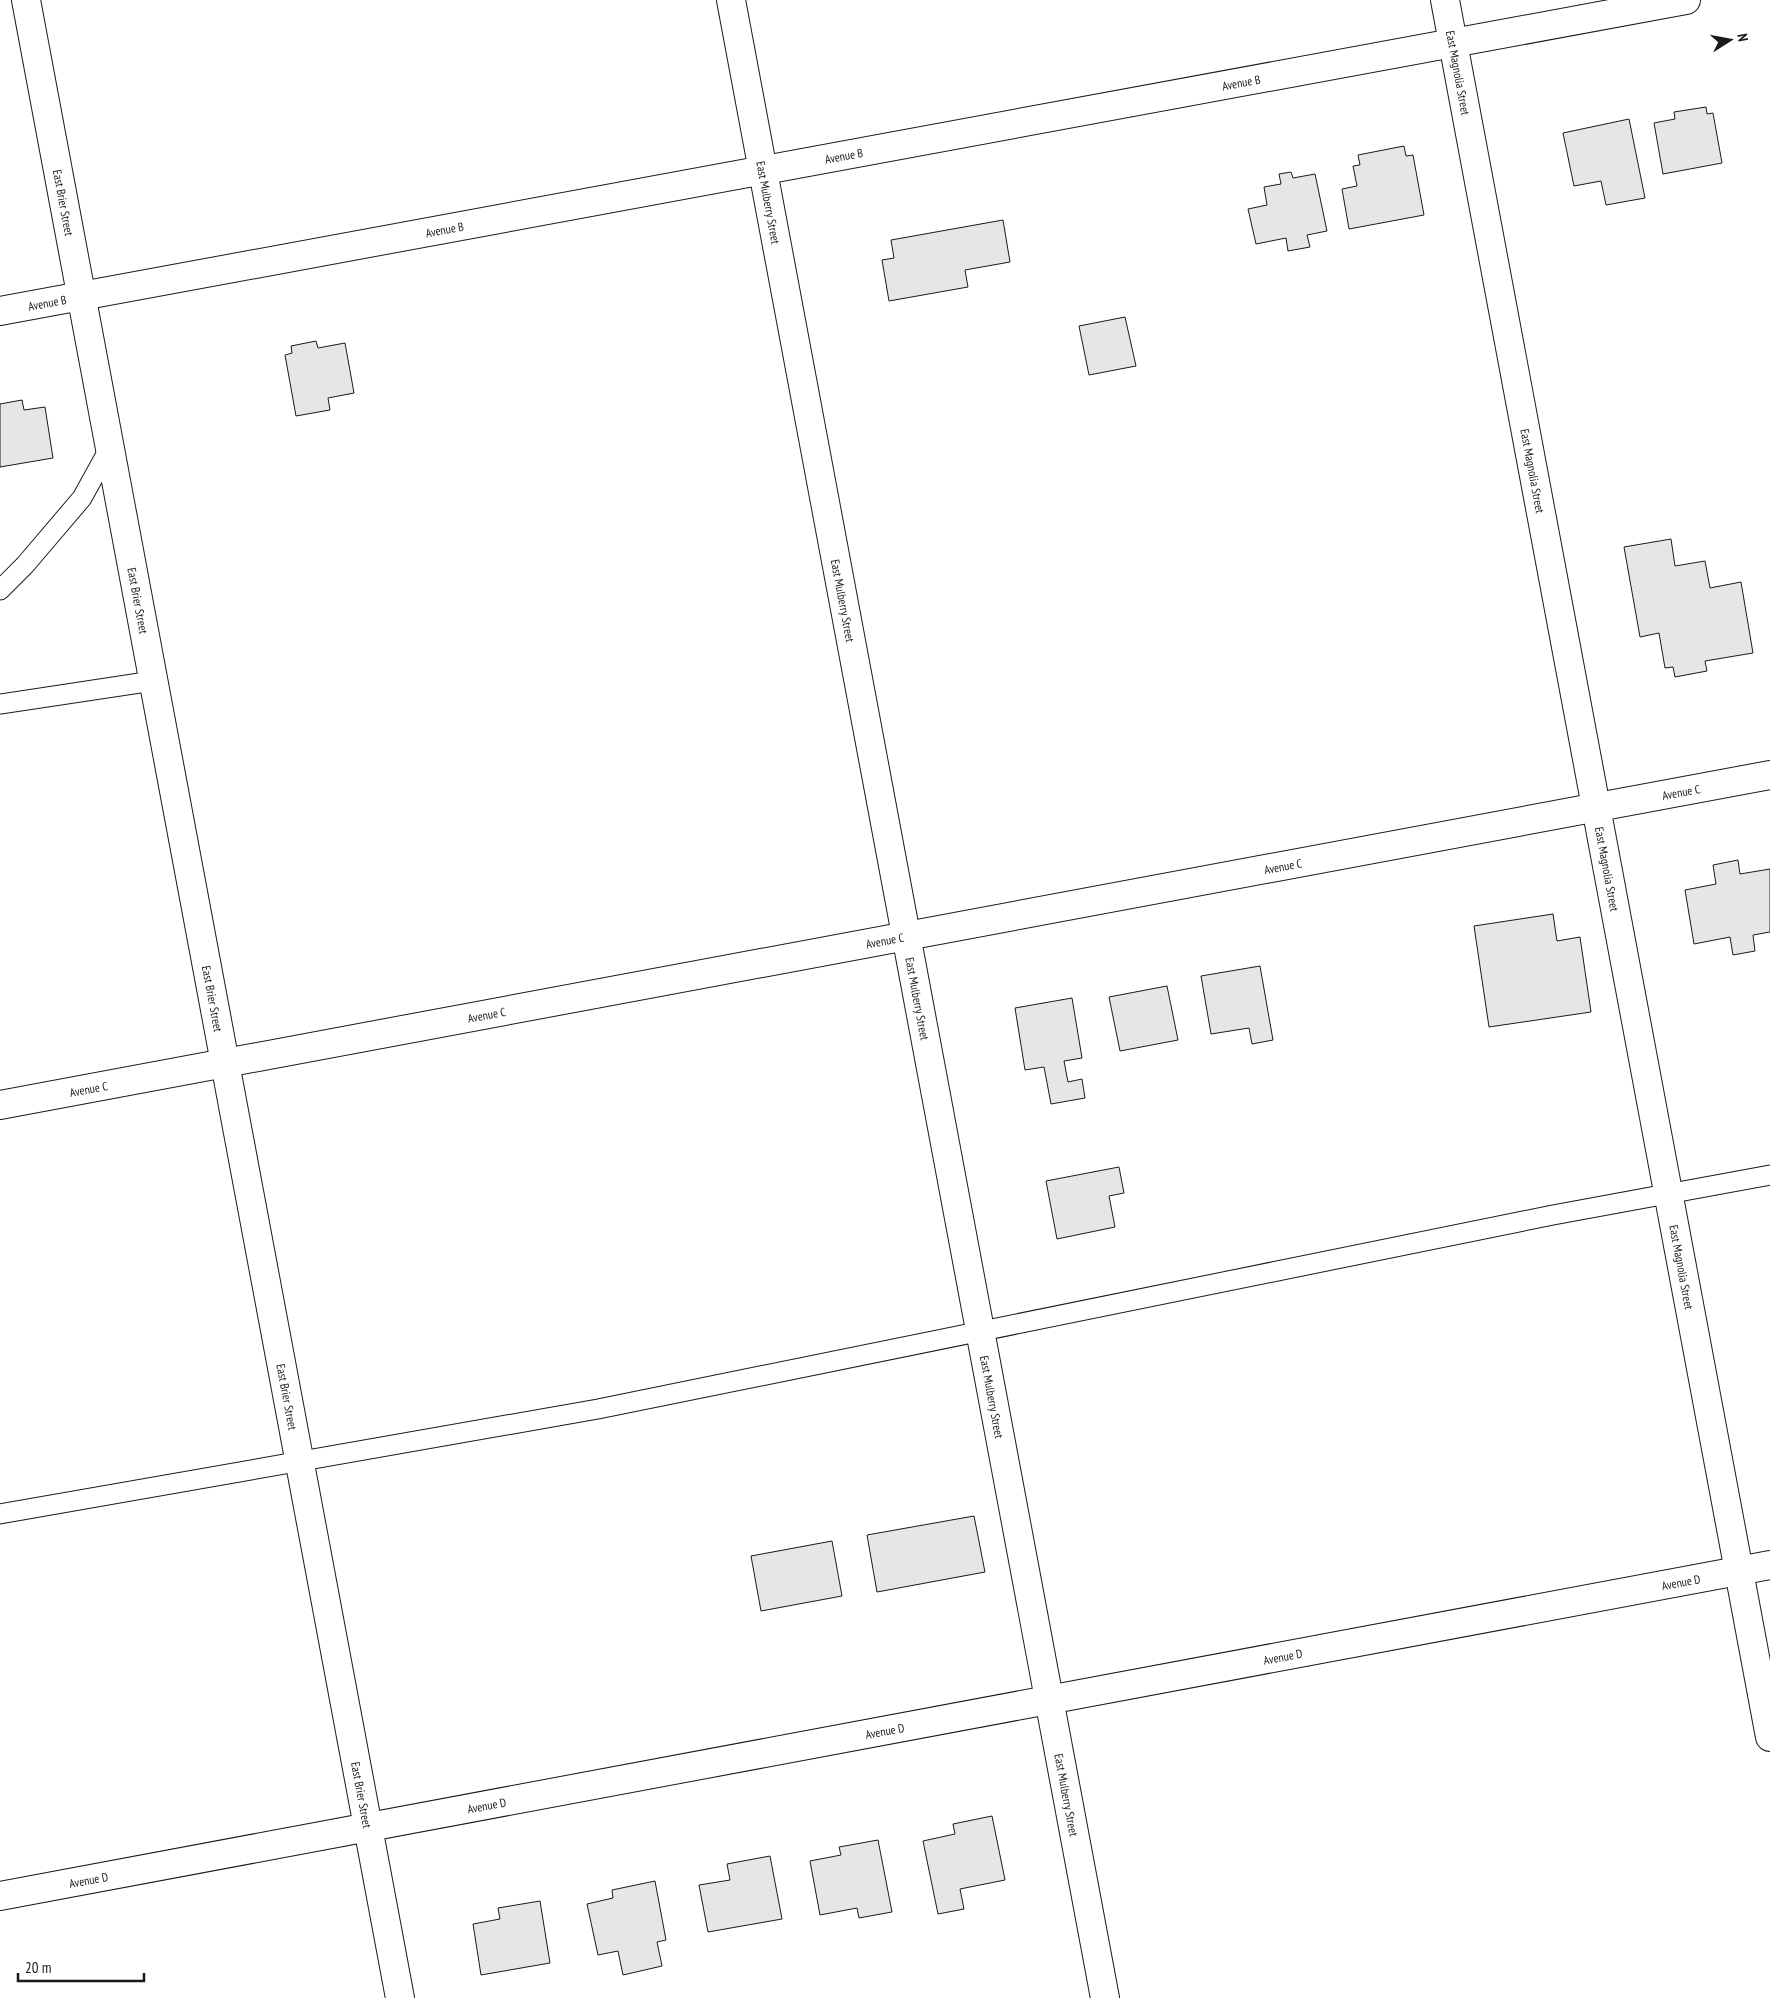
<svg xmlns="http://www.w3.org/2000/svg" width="1770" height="1998" font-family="'PT Sans Narrow',sans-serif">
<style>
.building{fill:#e6e6e6;stroke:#1a1a1a}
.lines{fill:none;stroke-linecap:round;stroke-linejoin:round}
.lane-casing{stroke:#1a1a1a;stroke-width:21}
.street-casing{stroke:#1a1a1a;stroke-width:30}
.lane{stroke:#fff;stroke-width:19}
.street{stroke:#fff;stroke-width:28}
.labels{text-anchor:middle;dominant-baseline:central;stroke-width:4;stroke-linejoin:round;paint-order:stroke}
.street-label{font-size:12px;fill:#1a1a1a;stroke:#fff}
</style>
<rect width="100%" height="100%" fill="#fff"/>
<path class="building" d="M 1706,107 L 1707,114 L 1713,113 L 1722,163 L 1663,174 L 1654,123 L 1675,119 L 1674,112 Z
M 1629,119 L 1645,198 L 1606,205 L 1601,181 L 1574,186 L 1563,133 Z
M 1404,146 L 1406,156 L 1413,155 L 1424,215 L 1349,229 L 1342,189 L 1357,186 L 1353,166 L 1360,165 L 1358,155 Z
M 1291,172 L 1293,178 L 1315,174 L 1327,231 L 1307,235 L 1310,247 L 1288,251 L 1286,238 L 1256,244 L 1248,209 L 1267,205 L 1264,187 L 1281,184 L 1279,174 Z
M 1003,220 L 1010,262 L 965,270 L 968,287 L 889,301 L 882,260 L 894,258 L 891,240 Z
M 1125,317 L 1136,366 L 1089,375 L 1079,326 Z
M 316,341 L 318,348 L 345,343 L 354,393 L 328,398 L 330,410 L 296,416 L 285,355 L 292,353 L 291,346 Z
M 22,400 L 24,410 L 45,407 L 53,458 L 0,467 L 0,404 Z
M 1671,539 L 1675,566 L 1705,561 L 1710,588 L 1741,582 L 1753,653 L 1705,661 L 1707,671 L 1675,677 L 1673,667 L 1665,668 L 1659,633 L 1640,637 L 1624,547 Z
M 1738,860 L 1740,874 L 1770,869 L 1770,932 L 1753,935 L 1755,951 L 1733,955 L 1730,937 L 1694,944 L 1685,890 L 1716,884 L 1713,865 Z
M 1553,914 L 1557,941 L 1580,937 L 1591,1012 L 1489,1027 L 1474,926 Z
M 1260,966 L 1273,1040 L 1252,1044 L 1249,1028 L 1211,1034 L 1201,976 Z
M 1167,986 L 1178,1040 L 1120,1051 L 1109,997 Z
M 1072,998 L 1082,1058 L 1064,1061 L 1068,1082 L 1082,1079 L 1085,1098 L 1051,1104 L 1044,1067 L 1025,1070 L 1015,1008 Z
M 1119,1167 L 1124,1193 L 1109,1196 L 1115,1227 L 1057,1239 L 1046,1181 Z
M 974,1516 L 985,1572 L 877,1592 L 867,1535 Z
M 832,1541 L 842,1596 L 761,1611 L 751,1556 Z
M 992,1816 L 1005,1880 L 960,1889 L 964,1909 L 938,1914 L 923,1841 L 955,1834 L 953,1824 Z
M 878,1840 L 892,1912 L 859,1918 L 857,1908 L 820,1915 L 810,1861 L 841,1855 L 839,1847 Z
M 770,1856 L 782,1919 L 708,1932 L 699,1885 L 730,1880 L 727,1864 Z
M 655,1881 L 666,1940 L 657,1942 L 662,1966 L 623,1975 L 618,1951 L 598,1955 L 587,1904 L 613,1898 L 612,1890 Z
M 540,1901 L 550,1963 L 481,1975 L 473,1924 L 500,1919 L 498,1908 Z"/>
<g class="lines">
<g class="lane-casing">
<path id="lane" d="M 0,590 L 25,565 L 82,498 L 109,449
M 0,704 L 153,681
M 0,1514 L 598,1409 L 1553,1215 L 1770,1175"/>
</g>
<g class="street-casing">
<g id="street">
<path id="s1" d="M 26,0 L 400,1998"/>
<path id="s2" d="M 731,0 L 1105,1998"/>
<path id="s3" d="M 1445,0 L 1770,1737"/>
<path id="s4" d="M 0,311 L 1686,0"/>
<path id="s5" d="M 0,1105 L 1770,775"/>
<path id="s6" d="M 0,1896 L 1770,1565"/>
</g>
</g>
<use href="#lane" class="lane"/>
<use href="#street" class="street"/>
</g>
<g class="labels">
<g class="street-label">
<text stroke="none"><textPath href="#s3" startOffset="74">East Magnolia Street</textPath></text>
<text stroke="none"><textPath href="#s4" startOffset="1262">Avenue B</textPath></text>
<text stroke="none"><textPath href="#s4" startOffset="858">Avenue B</textPath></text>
<text stroke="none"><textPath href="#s1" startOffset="206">East Brier Street</textPath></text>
<text stroke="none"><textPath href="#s2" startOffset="206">East Mulberry Street</textPath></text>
<text stroke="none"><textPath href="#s4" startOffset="452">Avenue B</textPath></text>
<text stroke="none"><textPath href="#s4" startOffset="48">Avenue B</textPath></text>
<text stroke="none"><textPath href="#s3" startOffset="479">East Magnolia Street</textPath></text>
<text stroke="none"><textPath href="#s1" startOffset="611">East Brier Street</textPath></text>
<text stroke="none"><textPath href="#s2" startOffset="611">East Mulberry Street</textPath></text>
<text stroke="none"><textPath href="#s5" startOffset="1710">Avenue C</textPath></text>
<text stroke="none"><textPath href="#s5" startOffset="1305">Avenue C</textPath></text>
<text stroke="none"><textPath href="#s3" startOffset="884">East Magnolia Street</textPath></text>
<text stroke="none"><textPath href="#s5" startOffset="900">Avenue C</textPath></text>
<text stroke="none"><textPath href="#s1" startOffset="1016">East Brier Street</textPath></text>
<text stroke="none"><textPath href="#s2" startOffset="1016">East Mulberry Street</textPath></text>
<text stroke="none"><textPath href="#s5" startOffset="495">Avenue C</textPath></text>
<text stroke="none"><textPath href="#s5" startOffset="90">Avenue C</textPath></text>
<text stroke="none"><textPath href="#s3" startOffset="1289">East Magnolia Street</textPath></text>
<text stroke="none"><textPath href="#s1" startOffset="1421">East Brier Street</textPath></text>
<text stroke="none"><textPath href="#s2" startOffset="1421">East Mulberry Street</textPath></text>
<text stroke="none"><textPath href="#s6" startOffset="1710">Avenue D</textPath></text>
<text stroke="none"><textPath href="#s6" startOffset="1305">Avenue D</textPath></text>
<text stroke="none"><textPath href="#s6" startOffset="900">Avenue D</textPath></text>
<text stroke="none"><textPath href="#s1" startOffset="1826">East Brier Street</textPath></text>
<text stroke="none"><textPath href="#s2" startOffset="1826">East Mulberry Street</textPath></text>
<text stroke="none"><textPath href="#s6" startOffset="495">Avenue D</textPath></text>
<text stroke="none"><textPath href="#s6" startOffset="90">Avenue D</textPath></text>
</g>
</g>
<g transform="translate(1730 40) rotate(79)" stroke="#ffffff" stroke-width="4" paint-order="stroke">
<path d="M0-4L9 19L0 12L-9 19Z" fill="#1a1a1a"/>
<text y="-8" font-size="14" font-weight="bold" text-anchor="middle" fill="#1a1a1a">N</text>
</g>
<path d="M18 1973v8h126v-8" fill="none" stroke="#1a1a1a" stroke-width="2.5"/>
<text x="25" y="1973" font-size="15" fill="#1a1a1a" stroke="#ffffff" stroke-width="4" paint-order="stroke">20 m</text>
</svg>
